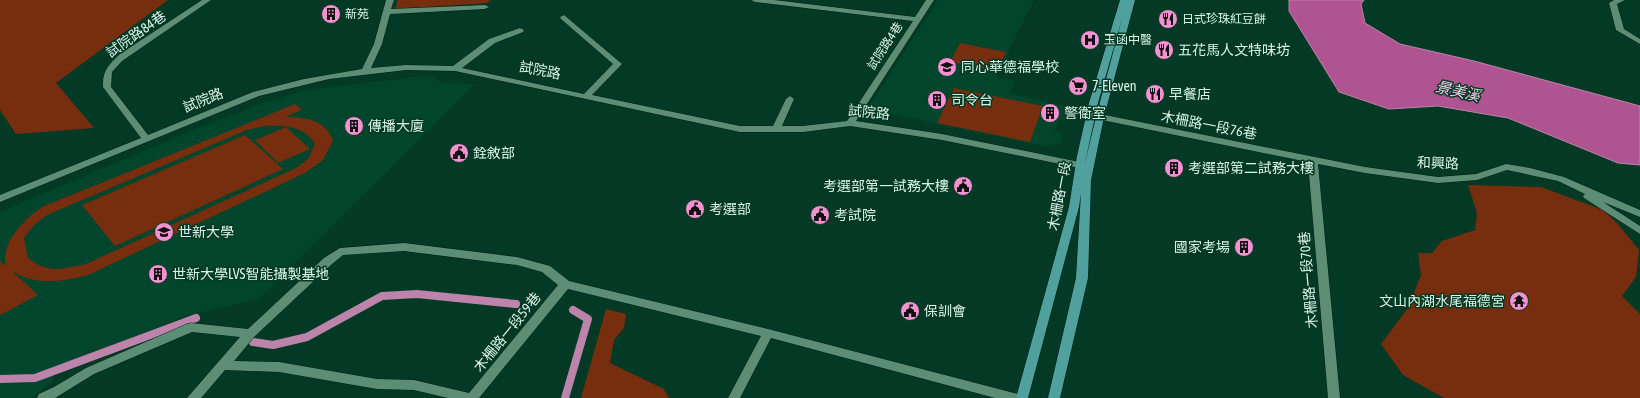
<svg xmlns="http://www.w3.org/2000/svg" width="1640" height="398" font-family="'Asap Condensed','Noto Sans TC',sans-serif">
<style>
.built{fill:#01452d}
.green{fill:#762e0e;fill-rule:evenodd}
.water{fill:#af5491;stroke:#bc84aa}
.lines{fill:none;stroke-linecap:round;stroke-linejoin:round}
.stream{stroke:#bc84aa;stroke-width:8}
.street-casing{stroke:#041d12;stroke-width:1}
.secondary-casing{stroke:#041d12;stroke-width:1}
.street{fill:#5d8e75;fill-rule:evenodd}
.secondary{fill:#50a19d;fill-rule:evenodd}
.labels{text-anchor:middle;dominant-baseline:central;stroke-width:3;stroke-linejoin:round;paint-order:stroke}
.far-poi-label{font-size:12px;fill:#dbf4e6;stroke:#033925;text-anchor:start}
.far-street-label{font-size:12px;fill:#dbf4e6;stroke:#033925}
.street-label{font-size:14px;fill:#dbf4e6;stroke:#033925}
.poi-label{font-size:14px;fill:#dbf4e6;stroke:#033925;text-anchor:start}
.water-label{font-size:15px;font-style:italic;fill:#fecdeb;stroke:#033925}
</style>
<rect width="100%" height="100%" fill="#033925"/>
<path class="built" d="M 938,0 L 1034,0 L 996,77 L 1015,81 L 1010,93 L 1072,108 L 1069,117 L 1059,120 L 1055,130 L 1063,136 L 1060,144 L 1043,146 L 867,109 Z
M 424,76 L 434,77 L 442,83 L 475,84 L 259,299 L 183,317 L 55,368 L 53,382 L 31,398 L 0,398 L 0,212 L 188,132 L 266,102 L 305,90 Z"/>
<path class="green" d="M 0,0 L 168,0 L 56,83 L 94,128 L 16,134 L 0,110 Z
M 398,0 L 491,0 L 487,3 L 395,9 Z
M 960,43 L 1006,52 L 998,71 L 950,62 Z
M 954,88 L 1043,106 L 1030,142 L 937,123 Z
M 295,104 L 302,110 L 285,117 C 305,117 326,119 333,141 L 323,160 L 305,173 L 88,275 C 61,282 36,286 12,271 L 38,295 L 0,315 L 0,261 L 6,266 C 0,242 25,219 42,207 ZM 265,126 C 284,125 305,126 315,144 L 308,159 L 296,168 L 86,264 C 62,269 48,274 28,258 L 24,238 L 34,225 L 47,215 L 247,130 Z
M 286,127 L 310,149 L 278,163 L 255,140 Z
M 245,135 L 283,169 L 115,246 L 82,205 Z
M 1468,185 L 1541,187 L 1603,210 L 1617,223 L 1639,250 L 1636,277 L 1622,296 L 1640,314 L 1640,398 L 1444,398 L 1403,375 L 1381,344 L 1408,308 L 1421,275 L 1418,253 L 1432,253 L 1442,241 L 1475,230 L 1477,213 Z
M 606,309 L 626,314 L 624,328 L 614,340 L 610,363 L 664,389 L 669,398 L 581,398 Z"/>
<path class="water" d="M 1289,0 L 1364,0 L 1361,4 L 1365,23 L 1400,44 L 1474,61 L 1640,106 L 1640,165 L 1618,163 L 1508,118 L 1438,106 L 1389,109 L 1339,92 L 1289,11 Z"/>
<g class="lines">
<path class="stream" d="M 253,342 L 273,345 L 307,337 L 382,296 L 417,294 L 516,304
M 0,379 L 35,378 L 196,318
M 565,398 L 588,319 L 573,310"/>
<g class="street-casing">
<path id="street" d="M 202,0 L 211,0 L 122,61 L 112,72 L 111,87 L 148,135 L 253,92 L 304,79 L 362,69 L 374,44 L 386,0 L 394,0 L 391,9 L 485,5 L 489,7 L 485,9 L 390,14 L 382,44 L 371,68 L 406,65 L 453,66 L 489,39 L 520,28 L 524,30 L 523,32 L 495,43 L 462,68 L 584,94 L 613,64 L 561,19 L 560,17 L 564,15 L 622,64 L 592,95 L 740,126 L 773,126 L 786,99 L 790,96 L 794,99 L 782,126 L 803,126 L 847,121 L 913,21 L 755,2 L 751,0 L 774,0 L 915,17 L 926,0 L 934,0 L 856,121 L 942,134 L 1089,164 L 1094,167 L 1089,170 L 942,140 L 850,126 L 803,132 L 740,132 L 455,71 L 406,70 L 329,79 L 259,96 L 0,202 L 0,195 L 141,138 L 103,87 C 102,71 109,64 120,54 Z
M 1614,0 L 1625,0 L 1617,4 L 1624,29 L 1640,39 L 1640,44 L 1616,30 L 1609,3 Z
M 1100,114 L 1365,167 L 1438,177 L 1476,174 L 1506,164 L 1530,168 L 1564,177 L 1640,210 L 1640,217 L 1603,202 L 1640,226 L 1640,234 L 1584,198 L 1583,196 L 1585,194 L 1558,181 L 1507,170 L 1477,180 L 1438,183 L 1365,173 L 1318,164 L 1340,398 L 1328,398 L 1308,162 L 1097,119 L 1096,117 Z
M 404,243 L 517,257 L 550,266 L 569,281 L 768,329 L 1014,393 L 1018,394 L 1020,398 L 995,398 L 771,338 L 740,398 L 728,398 L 761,336 L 568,289 L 479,398 L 448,398 L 414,390 L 377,389 L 279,372 L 225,370 L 201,398 L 187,398 L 240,337 L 192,332 L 94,374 L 55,398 L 37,398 L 39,394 L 54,387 L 86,368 L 187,324 L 191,323 L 248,329 L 324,258 L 340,248 ZM 404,251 L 517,265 L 542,272 L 558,285 L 469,393 L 414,380 L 377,379 L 279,362 L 234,361 L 254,337 L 332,264 L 343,255 Z"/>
</g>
<g class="secondary-casing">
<path id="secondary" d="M 1120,0 L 1135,0 L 1104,117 L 1091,180 L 1088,278 L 1060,398 L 1048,398 L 1076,278 L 1081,193 L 1079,207 L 1028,398 L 1016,398 L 1069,207 L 1077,156 L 1089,103 ZM 1123,15 L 1096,117 L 1084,167 L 1098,103 Z"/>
</g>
<use href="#street" class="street"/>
<use href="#secondary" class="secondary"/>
</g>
<defs>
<g id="building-disc" transform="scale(1)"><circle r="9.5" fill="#f591d1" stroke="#033925"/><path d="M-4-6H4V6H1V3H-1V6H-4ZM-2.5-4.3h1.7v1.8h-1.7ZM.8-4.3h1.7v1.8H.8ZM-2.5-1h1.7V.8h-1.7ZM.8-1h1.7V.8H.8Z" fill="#111"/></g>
<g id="restaurant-disc" transform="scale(1)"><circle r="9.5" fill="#f591d1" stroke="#033925"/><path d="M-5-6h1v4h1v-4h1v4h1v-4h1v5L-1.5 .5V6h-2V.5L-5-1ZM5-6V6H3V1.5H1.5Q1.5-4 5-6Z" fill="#111"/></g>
<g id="hospital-disc" transform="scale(1)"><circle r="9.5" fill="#f591d1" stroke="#033925"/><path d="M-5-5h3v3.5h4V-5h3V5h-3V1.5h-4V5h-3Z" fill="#111"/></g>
<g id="school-disc" transform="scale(1)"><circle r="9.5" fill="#f591d1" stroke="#033925"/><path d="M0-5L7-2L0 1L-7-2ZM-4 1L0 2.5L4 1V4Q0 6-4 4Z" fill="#111"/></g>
<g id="supermarket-disc" transform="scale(1)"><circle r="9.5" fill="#f591d1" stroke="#033925"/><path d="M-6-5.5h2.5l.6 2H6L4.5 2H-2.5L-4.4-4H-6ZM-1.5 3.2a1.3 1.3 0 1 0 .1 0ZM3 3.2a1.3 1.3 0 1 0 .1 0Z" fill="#111"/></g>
<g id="civic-disc" transform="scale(1)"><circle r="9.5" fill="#f591d1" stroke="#033925"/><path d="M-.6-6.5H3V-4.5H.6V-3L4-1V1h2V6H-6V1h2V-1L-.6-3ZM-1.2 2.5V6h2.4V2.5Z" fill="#111"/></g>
<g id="university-disc" transform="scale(1)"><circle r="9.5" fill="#f591d1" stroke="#033925"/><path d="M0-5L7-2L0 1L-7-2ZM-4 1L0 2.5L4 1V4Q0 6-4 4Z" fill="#111"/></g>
<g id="temple-disc" transform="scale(1)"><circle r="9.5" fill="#f591d1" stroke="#033925"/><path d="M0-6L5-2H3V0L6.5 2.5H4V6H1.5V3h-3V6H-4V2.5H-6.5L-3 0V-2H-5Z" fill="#111"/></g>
</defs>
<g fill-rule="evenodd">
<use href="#building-disc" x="331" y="14"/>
<use href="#restaurant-disc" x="1168" y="19"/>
<use href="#hospital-disc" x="1090" y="40"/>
<use href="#restaurant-disc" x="1164" y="50"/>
<use href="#school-disc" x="947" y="67"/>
<use href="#supermarket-disc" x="1078" y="86"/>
<use href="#restaurant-disc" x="1155" y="94"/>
<use href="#building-disc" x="937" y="100"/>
<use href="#building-disc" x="1050" y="113"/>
<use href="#building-disc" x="354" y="126"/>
<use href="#civic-disc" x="459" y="153"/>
<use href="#building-disc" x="1174" y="168"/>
<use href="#civic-disc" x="963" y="186"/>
<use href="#civic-disc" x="695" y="209"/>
<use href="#civic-disc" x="820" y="215"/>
<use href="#university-disc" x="164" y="232"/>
<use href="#building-disc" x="1244" y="247"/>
<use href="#building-disc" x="158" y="274"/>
<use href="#temple-disc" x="1519" y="301"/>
<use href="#civic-disc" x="910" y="311"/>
</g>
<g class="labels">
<g class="far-poi-label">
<text x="345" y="14">新苑</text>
<text x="1182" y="19">日式珍珠紅豆餅</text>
<text x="1104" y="40">玉函中醫</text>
</g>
<g class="far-street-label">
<text transform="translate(885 46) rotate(-57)">試院路4巷</text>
</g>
<g class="street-label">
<text transform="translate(136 34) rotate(-35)">試院路84巷</text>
<text transform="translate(540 70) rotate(11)">試院路</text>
<text transform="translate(203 100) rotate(-22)">試院路</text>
<text transform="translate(869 112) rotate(6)">試院路</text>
<text transform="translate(1209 125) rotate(11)">木柵路一段76巷</text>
<text transform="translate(1438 163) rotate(2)">和興路</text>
<text transform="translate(1059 196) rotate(-79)">木柵路一段</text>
<text transform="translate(1308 280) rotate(-95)">木柵路一段70巷</text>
<text transform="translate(507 332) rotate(-51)">木柵路一段59巷</text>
</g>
<g class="poi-label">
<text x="1178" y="50">五花馬人文特味坊</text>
<text x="961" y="67">同心華德福學校</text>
<text x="1092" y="86">7-Eleven</text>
<text x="1169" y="94">早餐店</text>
<text x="951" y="100">司令台</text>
<text x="1064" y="113">警衛室</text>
<text x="368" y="126">傳播大廈</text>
<text x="473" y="153">銓敘部</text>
<text x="1188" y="168">考選部第二試務大樓</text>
<text x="949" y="186" text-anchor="end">考選部第一試務大樓</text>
<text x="709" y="209">考選部</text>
<text x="834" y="215">考試院</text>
<text x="178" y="232">世新大學</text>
<text x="1230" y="247" text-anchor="end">國家考場</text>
<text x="172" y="274">世新大學LVS智能攝製基地</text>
<text x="1505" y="301" text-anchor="end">文山內湖水尾福德宮</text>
<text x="924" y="311">保訓會</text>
</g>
<g class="water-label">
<text transform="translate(1458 91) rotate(13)">景美溪</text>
</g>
</g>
</svg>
